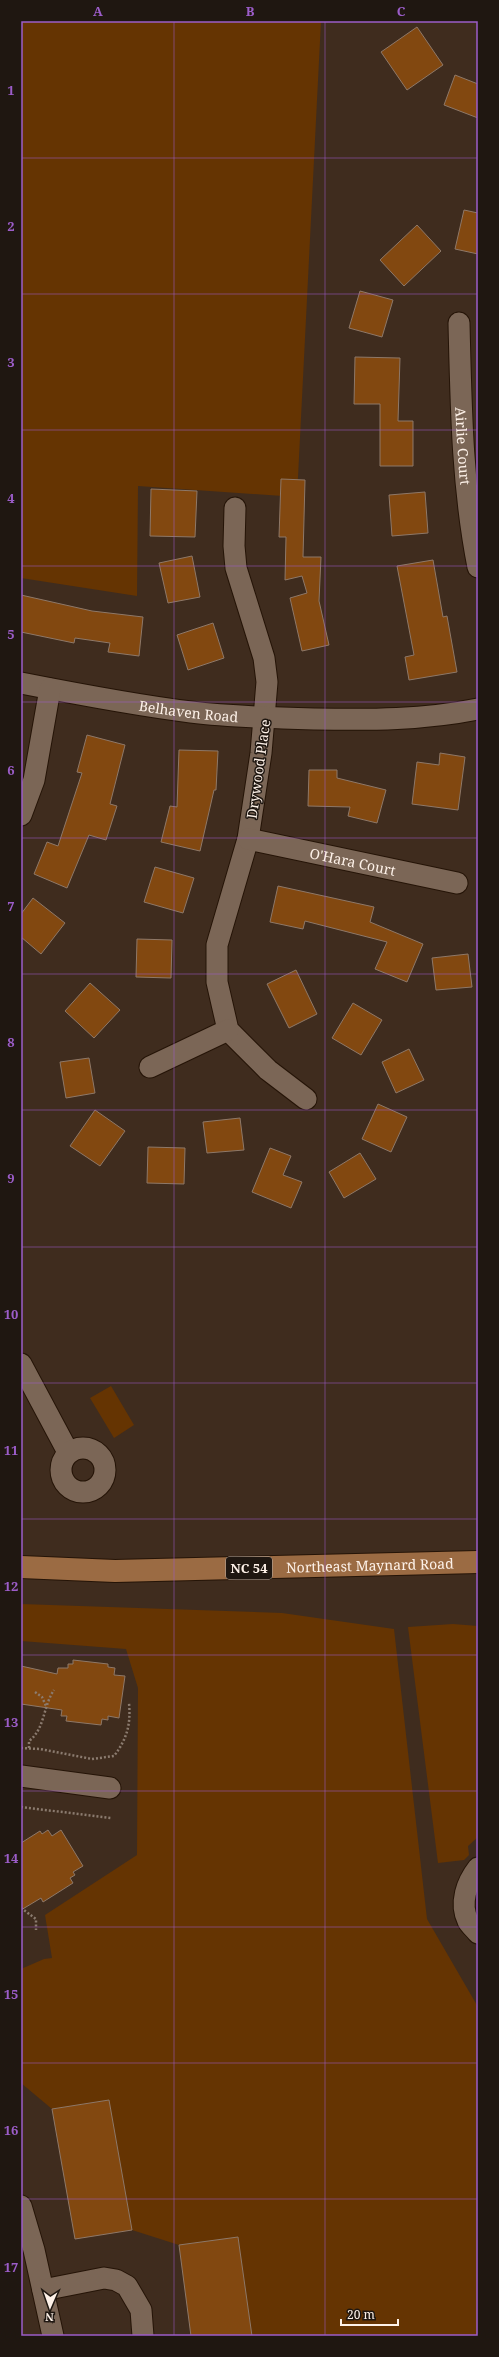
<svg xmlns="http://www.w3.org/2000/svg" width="499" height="2357" font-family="'Noto Serif',serif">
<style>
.green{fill:#653402}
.building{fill:#824810;stroke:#8e7868}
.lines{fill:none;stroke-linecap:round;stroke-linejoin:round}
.minor-casing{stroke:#251407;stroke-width:23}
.major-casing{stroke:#251407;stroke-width:24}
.path{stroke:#8b7b6f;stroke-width:2.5;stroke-dasharray:2 2;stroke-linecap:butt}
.minor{stroke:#7b6656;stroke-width:21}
.major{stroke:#9b6b43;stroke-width:22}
.grid{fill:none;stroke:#9c5dc9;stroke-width:1;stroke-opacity:0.55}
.labels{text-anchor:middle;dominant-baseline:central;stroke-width:3;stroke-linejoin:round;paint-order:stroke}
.shield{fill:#1f1711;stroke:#bab0a8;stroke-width:1}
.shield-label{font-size:13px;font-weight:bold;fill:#fdf1e8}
.street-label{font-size:14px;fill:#fdf1e8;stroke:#1f1711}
.neatline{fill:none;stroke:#9c5dc9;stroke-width:1.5}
.grid-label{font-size:13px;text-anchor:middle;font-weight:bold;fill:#9c5dc9}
</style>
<rect width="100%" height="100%" fill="#3f2c1e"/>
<path class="green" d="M 21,21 L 321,21 L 297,497 L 138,486 L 137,596 L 21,578 Z
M 111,1386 L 134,1425 L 114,1438 L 90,1398 Z
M 21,1604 L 282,1613 L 394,1629 L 427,1919 L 478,2007 L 478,2336 L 252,2336 L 238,2237 L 179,2245 L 132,2230 L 109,2100 L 52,2109 L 21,2083 L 21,1969 L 44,1959 L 52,1958 L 45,1915 L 137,1855 L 138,1688 L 126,1649 L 21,1641 Z
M 453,1624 L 478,1626 L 478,1837 L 468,1846 L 469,1855 L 464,1860 L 438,1863 L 408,1627 Z"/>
<path class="building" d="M 417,27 L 443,65 L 407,90 L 381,52 Z
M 455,75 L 478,84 L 478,118 L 444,105 Z
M 464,210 L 478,213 L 478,254 L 455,249 Z
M 417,225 L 441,251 L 404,286 L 380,260 Z
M 360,291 L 393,300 L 382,337 L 349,328 Z
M 355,357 L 400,358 L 398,421 L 413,421 L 413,466 L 380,466 L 380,404 L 354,404 Z
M 281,479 L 305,480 L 303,557 L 321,557 L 319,601 L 329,645 L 302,651 L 290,598 L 307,593 L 302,576 L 285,580 L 286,537 L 279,537 Z
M 151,489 L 197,491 L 195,537 L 150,536 Z
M 425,492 L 428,533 L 392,536 L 389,495 Z
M 192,556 L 200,597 L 168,603 L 159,563 Z
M 433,560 L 443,617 L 447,616 L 457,672 L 409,680 L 405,657 L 414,655 L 397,566 Z
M 21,595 L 92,611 L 143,617 L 139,656 L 108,652 L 110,643 L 75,638 L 74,643 L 21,632 Z
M 213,623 L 224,658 L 188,670 L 177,635 Z
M 87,735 L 125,745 L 110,804 L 117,806 L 106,840 L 89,835 L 67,888 L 34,874 L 47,842 L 58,846 L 82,773 L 77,772 Z
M 179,750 L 218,751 L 216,790 L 214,790 L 200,851 L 161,842 L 170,806 L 177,807 Z
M 440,753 L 465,757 L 458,810 L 412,804 L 417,762 L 439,765 Z
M 309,770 L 337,770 L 337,778 L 386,790 L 377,823 L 348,816 L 350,807 L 308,806 Z
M 155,867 L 194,878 L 183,913 L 144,902 Z
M 278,886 L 374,907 L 370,922 L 423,944 L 407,982 L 375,969 L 387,942 L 305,921 L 303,929 L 270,922 Z
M 33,898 L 65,923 L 41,954 L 21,937 L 21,914 Z
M 137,939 L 172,940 L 171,978 L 136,977 Z
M 468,954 L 472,987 L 436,990 L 432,958 Z
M 296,970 L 317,1014 L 289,1028 L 267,984 Z
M 90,983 L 120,1010 L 94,1038 L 65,1011 Z
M 353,1003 L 382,1020 L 361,1055 L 332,1038 Z
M 409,1049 L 424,1080 L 396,1093 L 382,1062 Z
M 89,1058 L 95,1093 L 66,1098 L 60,1062 Z
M 378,1104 L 407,1117 L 391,1152 L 362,1139 Z
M 95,1110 L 125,1131 L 100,1166 L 70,1146 Z
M 240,1118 L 244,1150 L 207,1153 L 203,1122 Z
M 148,1147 L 185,1148 L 184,1184 L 147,1183 Z
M 270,1148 L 291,1156 L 283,1175 L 302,1182 L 291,1208 L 252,1192 Z
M 360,1153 L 376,1179 L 344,1198 L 329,1172 Z
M 73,1660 L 108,1664 L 108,1667 L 115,1668 L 114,1675 L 125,1676 L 119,1718 L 108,1716 L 108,1720 L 102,1719 L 101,1725 L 66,1721 L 67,1716 L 61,1716 L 62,1710 L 21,1704 L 21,1666 L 57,1674 L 58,1668 L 68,1668 L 68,1664 L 73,1664 Z
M 48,1830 L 52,1836 L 61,1830 L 83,1866 L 73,1872 L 75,1875 L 70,1878 L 73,1883 L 43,1902 L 41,1898 L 21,1910 L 21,1843 L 40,1831 L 42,1834 Z
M 109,2100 L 132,2230 L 75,2239 L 52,2109 Z
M 238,2237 L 252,2336 L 191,2336 L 179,2245 Z"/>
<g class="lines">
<g class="minor-casing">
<g id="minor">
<path id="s1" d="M 459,323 C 461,405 462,486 478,567"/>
<path d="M 235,508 L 234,546 L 236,568 L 264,658 L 267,682 L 261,753 L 248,839 L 217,945 L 217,982 L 228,1030 L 268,1070 L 306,1099"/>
<path id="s2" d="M 21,683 C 77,694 134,705 191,712 C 232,717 274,718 315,719 C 371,720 423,720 478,709"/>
<path d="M 21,815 L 34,780 L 50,689"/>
<path id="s3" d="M 248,839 L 457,883"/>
<path d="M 150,1067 L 228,1030"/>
<path d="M 21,1364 L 68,1452"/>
<circle cx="83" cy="1470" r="22"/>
<path d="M 21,1776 L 110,1788"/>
<path d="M 478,1868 C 467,1882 459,1903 468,1921 C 470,1925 475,1929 478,1933"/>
<path d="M 21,2206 L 34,2250 L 53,2336"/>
<path d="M 43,2290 L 104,2278 L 116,2280 L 127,2286 L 141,2310 L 143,2336"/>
</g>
</g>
<g class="major-casing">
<g id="major">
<path id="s4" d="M 21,1567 L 115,1571 L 478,1562"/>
</g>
</g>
<path class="path" d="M 35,1692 L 42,1697 L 46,1706
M 21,1748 L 40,1749 L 92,1759 L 114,1756 C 127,1739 131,1724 129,1703
M 29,1748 L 29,1741 C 45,1729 43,1706 54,1690
M 21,1807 L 111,1818
M 21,1908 L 36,1919 L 36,1930"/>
<use href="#minor" class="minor"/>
<use href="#major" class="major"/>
</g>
<path class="grid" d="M 174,21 L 174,2336M 325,21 L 325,2336M 21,158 L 478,158M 21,294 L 478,294M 21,430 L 478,430M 21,566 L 478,566M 21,702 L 478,702M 21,838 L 478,838M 21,974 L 478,974M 21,1110 L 478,1110M 21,1247 L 478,1247M 21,1383 L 478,1383M 21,1519 L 478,1519M 21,1655 L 478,1655M 21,1791 L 478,1791M 21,1927 L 478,1927M 21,2063 L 478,2063M 21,2199 L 478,2199"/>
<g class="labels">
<rect class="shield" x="226" y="1557" width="46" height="22" rx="3"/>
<g class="shield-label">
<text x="249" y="1568">NC 54</text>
</g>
<g class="street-label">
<text stroke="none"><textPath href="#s1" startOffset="123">Airlie Court</textPath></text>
<text stroke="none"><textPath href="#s2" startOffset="170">Belhaven Road</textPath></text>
<text transform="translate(258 769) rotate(-82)">Drywood Place</text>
<text stroke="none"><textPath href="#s3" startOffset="107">O'Hara Court</textPath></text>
<text stroke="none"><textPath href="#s4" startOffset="349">Northeast Maynard Road</textPath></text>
</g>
</g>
<rect width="499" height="2357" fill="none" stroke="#1f1711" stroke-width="44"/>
<g transform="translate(50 2307) rotate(182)" stroke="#1f1711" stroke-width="3" paint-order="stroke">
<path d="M0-3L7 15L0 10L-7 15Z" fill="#fdf1e8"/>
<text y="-6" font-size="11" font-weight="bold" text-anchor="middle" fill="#fdf1e8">N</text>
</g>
<path d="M341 2319v6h57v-6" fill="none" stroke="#fdf1e8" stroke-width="2"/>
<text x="347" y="2319" font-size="12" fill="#fdf1e8" stroke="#1f1711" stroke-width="3" paint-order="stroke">20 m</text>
<rect x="22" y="22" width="455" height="2313" class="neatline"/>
<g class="grid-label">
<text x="98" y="16">A</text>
<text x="250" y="16">B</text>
<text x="401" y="16">C</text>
<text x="11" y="95">1</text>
<text x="11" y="231">2</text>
<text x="11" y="367">3</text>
<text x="11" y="503">4</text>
<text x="11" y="639">5</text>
<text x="11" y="775">6</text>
<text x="11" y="911">7</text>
<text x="11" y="1047">8</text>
<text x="11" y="1183">9</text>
<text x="11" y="1319">10</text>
<text x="11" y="1455">11</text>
<text x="11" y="1591">12</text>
<text x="11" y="1727">13</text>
<text x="11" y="1863">14</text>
<text x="11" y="1999">15</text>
<text x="11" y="2135">16</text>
<text x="11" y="2272">17</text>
</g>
</svg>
